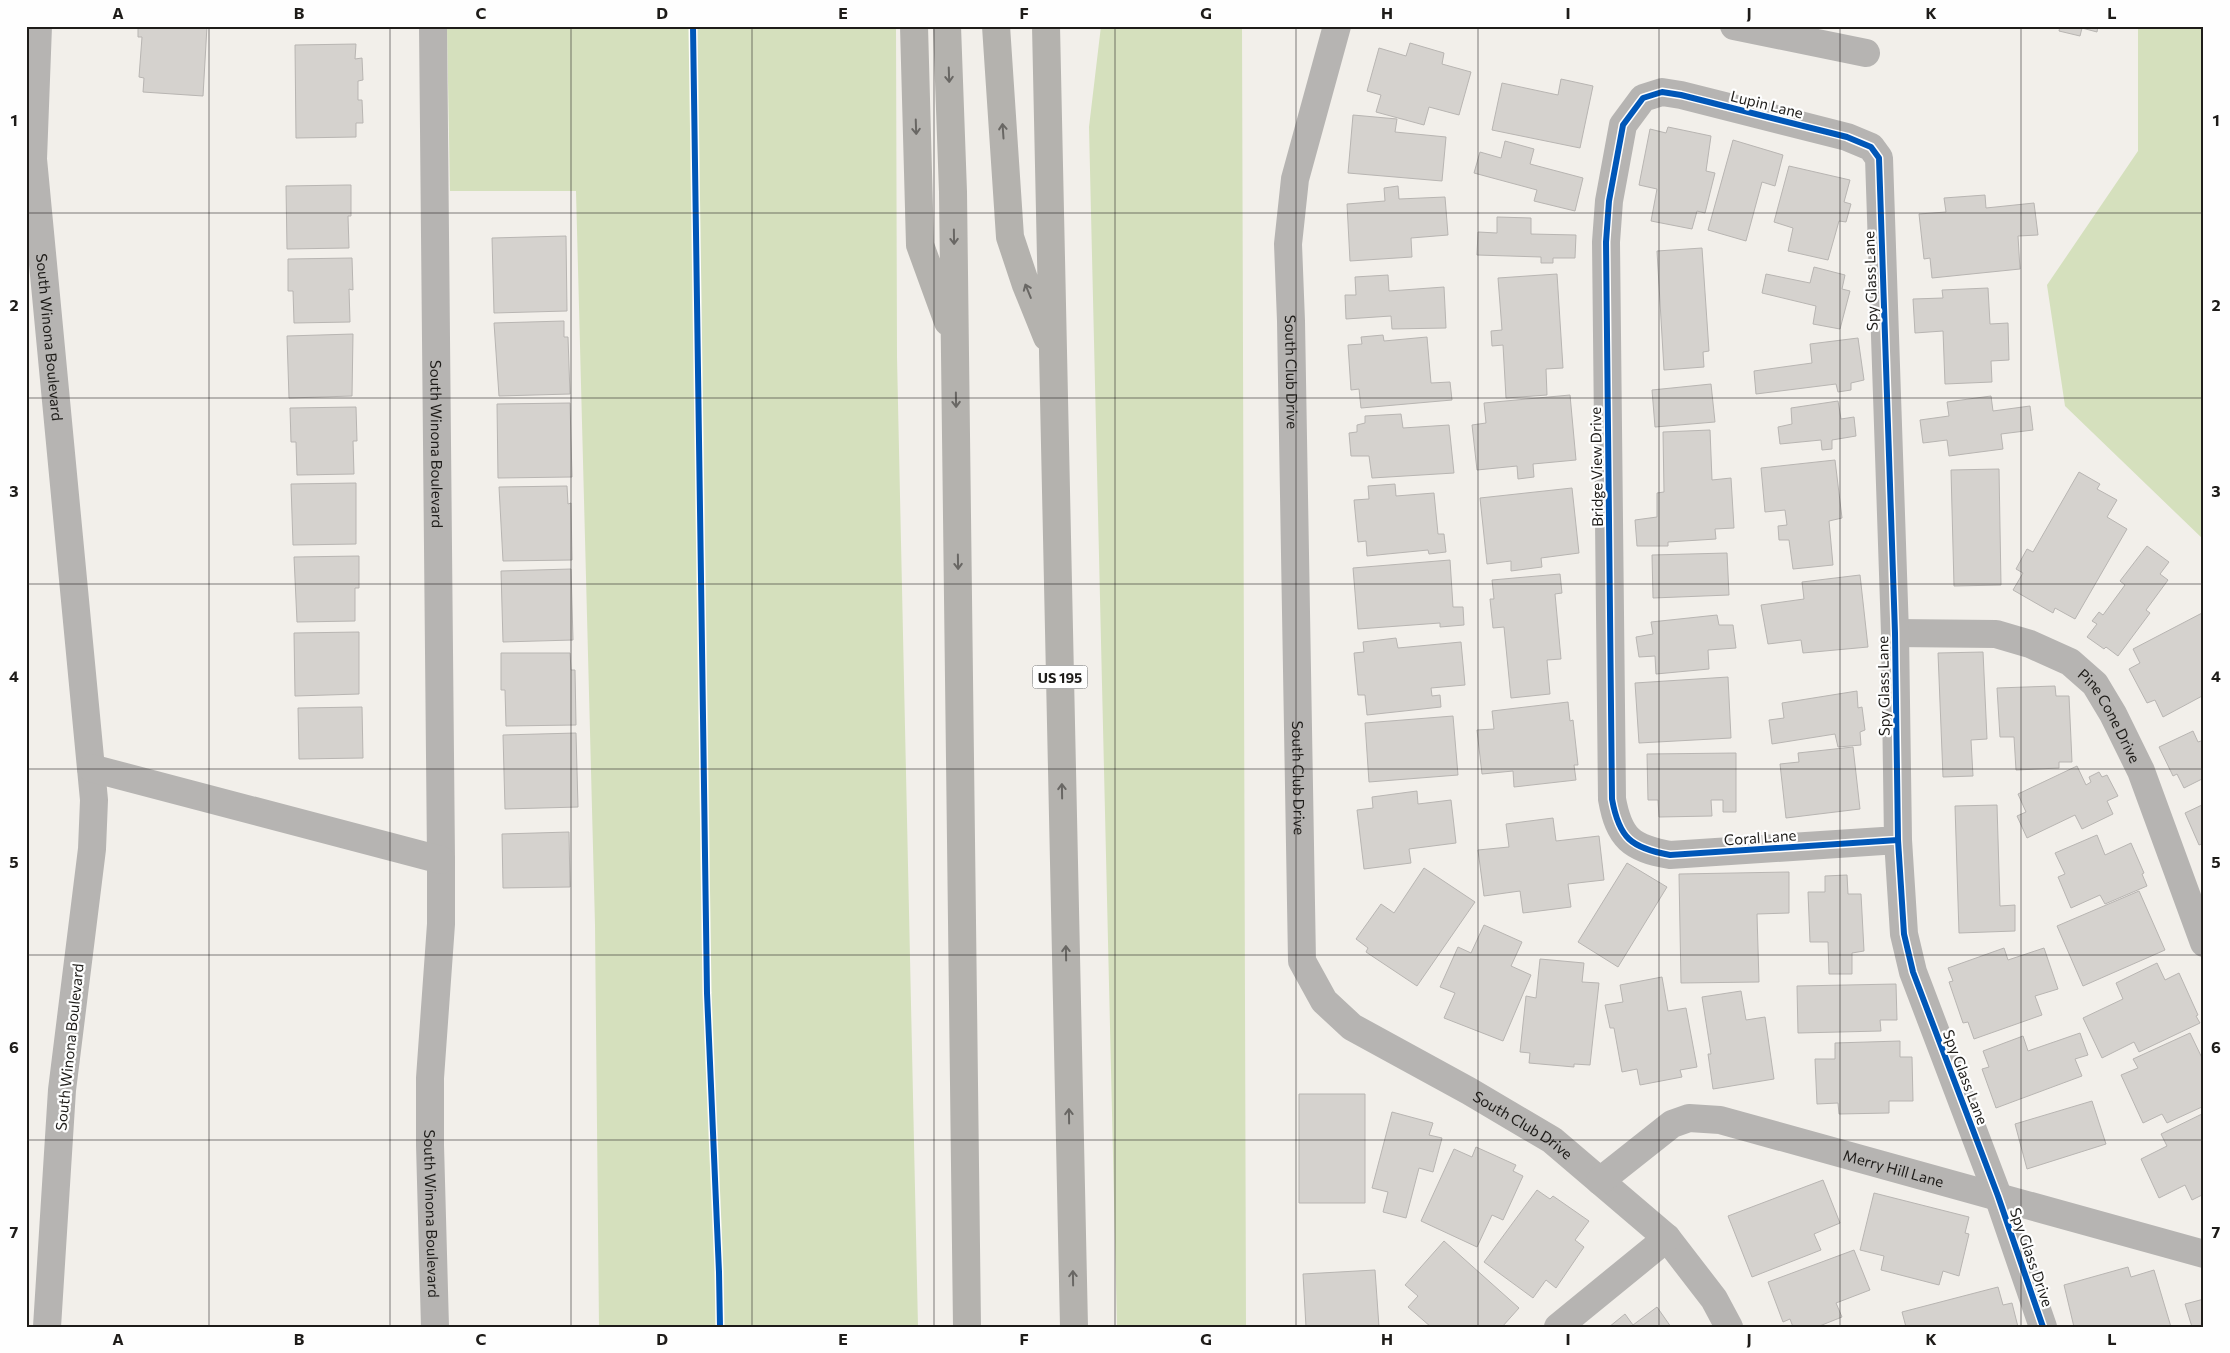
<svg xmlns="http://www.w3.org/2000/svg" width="2230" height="1353" font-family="Commissioner,sans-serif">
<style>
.green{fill:#d5e0bd}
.building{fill:#d5d2ce;stroke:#b8b5b2}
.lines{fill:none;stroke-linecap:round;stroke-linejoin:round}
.street{stroke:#b6b4b2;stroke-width:28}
.highway{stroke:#b4b2ae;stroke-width:28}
.cycleway-casing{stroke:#fefefe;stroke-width:9}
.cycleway{stroke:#0057b8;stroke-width:6}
.oneway{stroke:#696764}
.grid{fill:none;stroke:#1e1c19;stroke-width:1;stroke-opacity:0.55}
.labels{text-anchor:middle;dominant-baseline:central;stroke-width:4.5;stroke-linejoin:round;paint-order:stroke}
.shield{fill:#fefefe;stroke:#61605e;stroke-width:1}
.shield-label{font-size:14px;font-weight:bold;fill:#1e1c19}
.street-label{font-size:15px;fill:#1e1c19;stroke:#fefefe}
.neatline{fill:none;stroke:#1e1c19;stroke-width:2}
.grid-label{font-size:16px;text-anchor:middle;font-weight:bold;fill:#1e1c19}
</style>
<rect width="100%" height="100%" fill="#f2efea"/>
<path class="green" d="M 447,26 L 896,26 L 897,357 L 918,1327 L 599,1327 L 595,925 L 576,191 L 450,191 Z
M 1101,26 L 1242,26 L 1246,1327 L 1117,1327 L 1089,127 Z
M 2138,26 L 2204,26 L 2204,540 L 2065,406 L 2047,285 L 2138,151 Z"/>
<path class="building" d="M 138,26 L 207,26 L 203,96 L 143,92 L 144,78 L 139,77 L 142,37 L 138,37 Z
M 2060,26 L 2098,26 L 2097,32 L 2082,28 L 2080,36 L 2059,31 Z
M 1410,43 L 1444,53 L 1442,64 L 1471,72 L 1459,115 L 1429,107 L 1424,125 L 1376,112 L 1381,95 L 1367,91 L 1379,48 L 1406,56 Z
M 356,44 L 355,59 L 362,58 L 363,80 L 358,81 L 358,100 L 362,100 L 363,123 L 356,123 L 356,137 L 296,138 L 295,45 Z
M 1561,79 L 1593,86 L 1580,148 L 1492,130 L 1502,83 L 1558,95 Z
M 1353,115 L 1397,119 L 1395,132 L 1446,137 L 1442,181 L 1348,173 Z
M 1668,127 L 1711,136 L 1706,171 L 1715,173 L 1705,213 L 1697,211 L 1692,229 L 1651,221 L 1657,189 L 1639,185 L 1650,129 L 1666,133 Z
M 1733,140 L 1783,155 L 1775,186 L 1762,182 L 1746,241 L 1708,230 Z
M 1505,141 L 1534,149 L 1530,164 L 1583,178 L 1575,211 L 1534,201 L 1537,190 L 1474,173 L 1480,152 L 1501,158 Z
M 1789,166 L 1850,180 L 1844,202 L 1851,204 L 1846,222 L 1839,221 L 1828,260 L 1788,251 L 1793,228 L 1774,222 Z
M 347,185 L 351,185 L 351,216 L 348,216 L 349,248 L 287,249 L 286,186 Z
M 1398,186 L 1399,199 L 1445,197 L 1448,235 L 1411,238 L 1412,257 L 1350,261 L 1347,204 L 1385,201 L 1384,188 Z
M 1985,195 L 1986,208 L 2034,203 L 2038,235 L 2018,236 L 2020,269 L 1932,278 L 1930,258 L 1924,259 L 1919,214 L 1946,212 L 1944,198 Z
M 1497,217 L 1531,218 L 1531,234 L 1576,235 L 1575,258 L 1553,258 L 1553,263 L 1541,263 L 1541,257 L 1477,255 L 1478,232 L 1497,233 Z
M 566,236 L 567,311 L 494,313 L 492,238 Z
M 1702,248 L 1709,351 L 1703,352 L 1704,367 L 1664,370 L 1657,251 Z
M 352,258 L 353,290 L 349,289 L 350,322 L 294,323 L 293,291 L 288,291 L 288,259 Z
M 1814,267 L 1845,275 L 1842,289 L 1850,291 L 1840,329 L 1813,324 L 1816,306 L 1762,293 L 1766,274 L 1810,283 Z
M 1557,274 L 1563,368 L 1546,369 L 1547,395 L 1506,398 L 1503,345 L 1492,346 L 1491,331 L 1502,330 L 1498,278 Z
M 1388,275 L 1389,291 L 1444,287 L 1446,328 L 1392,329 L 1391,316 L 1346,319 L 1345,295 L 1356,295 L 1355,277 Z
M 1988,288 L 1990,324 L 2008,323 L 2009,360 L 1991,361 L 1992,382 L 1945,384 L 1943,331 L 1915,333 L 1913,299 L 1943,298 L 1942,290 Z
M 564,321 L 564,337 L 568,337 L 570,394 L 499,396 L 494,323 Z
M 353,334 L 352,396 L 289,398 L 287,336 Z
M 1383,335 L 1384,341 L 1427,337 L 1431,383 L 1450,382 L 1452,400 L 1361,408 L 1359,389 L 1351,390 L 1348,345 L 1362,344 L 1361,337 Z
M 1858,338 L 1864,380 L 1851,383 L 1851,390 L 1838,392 L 1836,384 L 1756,394 L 1754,371 L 1812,363 L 1810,344 Z
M 1711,384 L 1715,422 L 1655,427 L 1652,390 Z
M 1570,395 L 1576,460 L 1533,464 L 1534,477 L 1518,479 L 1517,466 L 1477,470 L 1472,425 L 1486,423 L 1484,403 Z
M 1991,396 L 1993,411 L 2030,406 L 2033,430 L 2001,434 L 2003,449 L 1949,456 L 1947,440 L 1923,443 L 1920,420 L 1949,416 L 1947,402 Z
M 1838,401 L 1841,419 L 1854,417 L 1856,436 L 1832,440 L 1832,449 L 1822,450 L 1821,440 L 1780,444 L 1778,427 L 1792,424 L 1791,408 Z
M 570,403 L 572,477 L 498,478 L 497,404 Z
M 356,407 L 357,441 L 353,441 L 354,474 L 297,475 L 296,442 L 291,442 L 290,408 Z
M 1401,414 L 1403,428 L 1449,425 L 1454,473 L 1372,478 L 1369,456 L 1351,456 L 1349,433 L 1357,432 L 1357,425 L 1365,423 L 1365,416 Z
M 1710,430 L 1712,480 L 1731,478 L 1734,528 L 1715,529 L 1716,539 L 1668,542 L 1668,546 L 1637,546 L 1635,520 L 1657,517 L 1657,493 L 1664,492 L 1663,432 Z
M 1835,460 L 1842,518 L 1829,521 L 1833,565 L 1793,569 L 1789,540 L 1779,540 L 1778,526 L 1787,525 L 1785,510 L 1765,512 L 1761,468 Z
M 1999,469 L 2001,585 L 1954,586 L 1951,470 Z
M 2079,472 L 2100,484 L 2097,489 L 2117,500 L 2107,517 L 2127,529 L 2075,619 L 2055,608 L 2053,613 L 2013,590 L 2023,573 L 2016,569 L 2027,549 L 2033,552 Z
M 356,483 L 356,544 L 293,545 L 291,484 Z
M 1395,484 L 1396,496 L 1434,493 L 1438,534 L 1444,534 L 1446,552 L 1429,554 L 1428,550 L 1367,556 L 1366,541 L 1358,542 L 1354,500 L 1369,499 L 1368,486 Z
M 567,486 L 568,504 L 571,503 L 572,560 L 503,561 L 499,487 Z
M 1572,488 L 1579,553 L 1541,558 L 1542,567 L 1511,571 L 1511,561 L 1487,564 L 1480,498 Z
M 2147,546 L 2169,562 L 2160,574 L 2168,580 L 2146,610 L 2150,613 L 2118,656 L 2106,647 L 2104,649 L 2087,637 L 2097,624 L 2092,621 L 2099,612 L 2103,615 L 2125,585 L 2120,581 Z
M 1727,553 L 1729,595 L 1653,598 L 1652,555 Z
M 359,556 L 359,588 L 355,588 L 355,621 L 297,622 L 294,557 Z
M 1450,560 L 1453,607 L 1463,607 L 1464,625 L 1440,627 L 1440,623 L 1358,629 L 1353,568 Z
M 571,569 L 573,640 L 503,642 L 501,571 Z
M 1560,574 L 1562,593 L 1555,594 L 1561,659 L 1547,660 L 1550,694 L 1511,698 L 1504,627 L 1493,628 L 1490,599 L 1494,599 L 1492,580 Z
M 1860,575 L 1868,647 L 1803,653 L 1801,640 L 1768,644 L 1761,605 L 1804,599 L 1802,582 Z
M 2204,612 L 2204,695 L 2163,717 L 2155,700 L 2147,703 L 2129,669 L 2140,663 L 2133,649 Z
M 1717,615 L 1719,625 L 1733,625 L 1736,648 L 1708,650 L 1709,669 L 1656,674 L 1655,656 L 1639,657 L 1636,637 L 1653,634 L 1651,622 Z
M 359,632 L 359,694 L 295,696 L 294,633 Z
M 1396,638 L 1398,648 L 1461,642 L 1465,685 L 1431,688 L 1432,696 L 1440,695 L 1441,707 L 1367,715 L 1365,695 L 1358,695 L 1354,653 L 1364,652 L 1363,642 Z
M 1983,652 L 1987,739 L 1971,740 L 1973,776 L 1943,777 L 1938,653 Z
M 501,653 L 570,653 L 571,670 L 575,670 L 576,725 L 506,726 L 505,690 L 501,690 Z
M 1728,677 L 1731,738 L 1639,743 L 1635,683 Z
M 2055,686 L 2056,696 L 2069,696 L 2072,762 L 2059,762 L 2059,768 L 2016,770 L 2014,737 L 2000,737 L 1997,688 Z
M 1857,691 L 1858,708 L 1862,707 L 1865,730 L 1860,732 L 1861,745 L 1838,747 L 1835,734 L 1772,744 L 1769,720 L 1784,718 L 1782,703 Z
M 1568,702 L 1570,721 L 1573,720 L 1578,765 L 1574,765 L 1576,780 L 1514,787 L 1513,771 L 1482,774 L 1477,730 L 1494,729 L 1492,711 Z
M 362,707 L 363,758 L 299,759 L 298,708 Z
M 1453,716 L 1458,775 L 1369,782 L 1365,723 Z
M 2193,731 L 2198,742 L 2204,740 L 2204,778 L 2184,788 L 2177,774 L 2173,776 L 2159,747 Z
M 576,733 L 578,807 L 505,809 L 503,735 Z
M 1853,747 L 1860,809 L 1786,818 L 1780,764 L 1799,762 L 1798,753 Z
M 1736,753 L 1736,812 L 1723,812 L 1723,800 L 1711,800 L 1712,816 L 1659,817 L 1658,800 L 1648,800 L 1647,754 Z
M 2077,766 L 2086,785 L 2091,782 L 2089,777 L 2099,772 L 2102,777 L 2107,775 L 2118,796 L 2107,801 L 2113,814 L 2082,829 L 2075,815 L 2027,838 L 2017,816 L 2026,812 L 2018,794 Z
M 1417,791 L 1418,804 L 1451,800 L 1456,843 L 1409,849 L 1411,863 L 1364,869 L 1357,810 L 1373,808 L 1372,797 Z
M 2204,804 L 2204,843 L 2199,845 L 2185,813 Z
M 1997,805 L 2000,906 L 2015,905 L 2015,931 L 1959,933 L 1955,806 Z
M 1553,818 L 1556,841 L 1599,836 L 1604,880 L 1568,884 L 1571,907 L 1523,913 L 1520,891 L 1484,896 L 1478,850 L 1509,847 L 1506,824 Z
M 569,832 L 570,887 L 503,888 L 502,834 Z
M 2097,835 L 2105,855 L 2131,843 L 2144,873 L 2142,874 L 2147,886 L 2105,904 L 2100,895 L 2071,908 L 2058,877 L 2065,874 L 2055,853 Z
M 1627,863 L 1667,887 L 1618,967 L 1578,942 Z
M 1424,868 L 1475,902 L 1417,986 L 1366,952 L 1368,948 L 1356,939 L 1381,904 L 1394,913 Z
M 1789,872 L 1789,913 L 1757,914 L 1759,982 L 1681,983 L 1679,874 Z
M 1847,875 L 1848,894 L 1861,894 L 1864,951 L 1852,953 L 1852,974 L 1829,974 L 1828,942 L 1810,942 L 1808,892 L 1825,892 L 1825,876 Z
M 2139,891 L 2165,950 L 2083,986 L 2057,926 Z
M 1484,925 L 1522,942 L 1511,966 L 1531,975 L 1503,1041 L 1444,1018 L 1455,993 L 1440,987 L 1458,947 L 1471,953 Z
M 2004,948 L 2008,960 L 2044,948 L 2058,989 L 2035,996 L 2042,1015 L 1974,1039 L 1968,1022 L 1963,1023 L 1949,982 L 1953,981 L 1948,968 Z
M 1540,959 L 1584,963 L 1582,982 L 1599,983 L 1590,1065 L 1574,1064 L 1574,1067 L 1529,1063 L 1530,1053 L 1520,1052 L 1526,996 L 1536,998 Z
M 2157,963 L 2165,980 L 2179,973 L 2198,1015 L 2196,1016 L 2200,1023 L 2139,1052 L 2134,1042 L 2102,1058 L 2083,1018 L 2123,999 L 2116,983 Z
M 1662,977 L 1668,1011 L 1686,1008 L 1697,1067 L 1680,1070 L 1682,1077 L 1640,1085 L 1637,1069 L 1622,1072 L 1614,1028 L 1610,1028 L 1605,1005 L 1623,1002 L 1620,985 Z
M 1896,984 L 1897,1020 L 1880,1020 L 1881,1031 L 1798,1033 L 1797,986 Z
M 1741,991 L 1746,1020 L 1765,1017 L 1774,1079 L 1713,1089 L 1708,1054 L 1711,1054 L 1702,997 Z
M 2080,1033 L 2088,1055 L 2075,1059 L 2082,1076 L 1996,1108 L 1982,1069 L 1989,1067 L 1983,1051 L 2023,1036 L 2028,1051 Z
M 2190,1033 L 2204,1062 L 2204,1106 L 2167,1123 L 2162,1114 L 2143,1123 L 2121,1075 L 2138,1068 L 2133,1059 Z
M 1900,1041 L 1900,1057 L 1912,1057 L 1913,1101 L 1889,1101 L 1889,1113 L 1839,1114 L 1838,1103 L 1817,1104 L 1815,1059 L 1835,1059 L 1835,1043 Z
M 1299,1094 L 1365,1094 L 1365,1203 L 1299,1203 Z
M 2092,1101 L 2106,1144 L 2027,1169 L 2015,1124 Z
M 1392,1112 L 1433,1123 L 1429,1135 L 1442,1138 L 1433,1172 L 1419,1168 L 1406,1218 L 1383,1212 L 1388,1192 L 1372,1188 Z
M 2204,1113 L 2204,1194 L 2192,1200 L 2185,1185 L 2159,1198 L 2141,1159 L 2167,1146 L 2161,1134 Z
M 1476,1147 L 1516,1165 L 1513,1171 L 1523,1176 L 1503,1220 L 1492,1215 L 1477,1247 L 1421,1221 L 1454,1149 L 1472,1157 Z
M 1823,1180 L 1840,1223 L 1814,1234 L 1821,1250 L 1752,1277 L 1728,1216 Z
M 1537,1190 L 1550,1199 L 1553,1196 L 1589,1221 L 1575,1240 L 1584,1247 L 1556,1288 L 1546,1280 L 1533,1298 L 1484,1262 Z
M 1874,1193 L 1969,1217 L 1965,1233 L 1969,1234 L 1959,1276 L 1943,1271 L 1939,1285 L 1881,1270 L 1884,1256 L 1860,1250 Z
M 1444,1241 L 1519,1308 L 1502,1327 L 1431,1327 L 1408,1307 L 1418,1296 L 1405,1285 Z
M 1854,1250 L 1870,1290 L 1836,1303 L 1842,1317 L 1817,1327 L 1793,1327 L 1790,1319 L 1783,1322 L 1768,1282 Z
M 2128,1267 L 2131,1277 L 2154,1270 L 2171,1327 L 2074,1327 L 2064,1285 Z
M 1375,1270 L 1379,1327 L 1306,1327 L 1303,1274 Z
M 1998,1287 L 2003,1305 L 2012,1303 L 2018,1327 L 1906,1327 L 1902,1312 Z
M 2204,1299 L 2204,1327 L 2192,1327 L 2185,1304 Z
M 1657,1307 L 1671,1327 L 1609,1327 L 1625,1314 L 1633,1325 Z"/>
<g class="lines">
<g class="street">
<path id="s1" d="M 38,26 L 33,159 L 94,800 L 92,849 L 62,1090 L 47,1327"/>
<path id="s2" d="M 433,26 L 441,860 L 441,924 L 430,1078 L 430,1145 L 435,1327"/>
<path id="s3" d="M 1337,26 L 1295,179 L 1288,244 L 1291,321 L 1302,961 L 1324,1001 L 1352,1027 L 1469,1091 L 1552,1140 L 1667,1238 L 1714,1299 L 1729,1327"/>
<path d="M 1734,26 L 1866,53"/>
<path id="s4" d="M 1895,633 L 1996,634 L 2030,644 L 2070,662 L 2095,684 L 2113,714 L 2141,771 L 2204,943"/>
<path d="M 91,768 L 441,860"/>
<path d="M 1898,840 L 1670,855 C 1631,848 1619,838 1612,799 L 1606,242 L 1609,201 L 1623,125 L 1643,98 L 1662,92 L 1681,95 L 1847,137 L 1871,147 L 1879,158 L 1895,633 L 1898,840 L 1904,934 L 1913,972 L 1998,1196 L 2043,1327"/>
<path id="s5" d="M 1600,1181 L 1672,1124 L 1689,1118 L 1720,1120 L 2204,1254"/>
<path d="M 1558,1327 L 1667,1238"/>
</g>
<path class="highway" d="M 914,26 L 920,245 L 948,322
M 947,26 L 953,192 L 967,1327
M 996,26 L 1010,237 L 1026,285 L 1047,337
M 1046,26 L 1074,1327"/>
<g class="cycleway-casing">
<path id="cycleway" d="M 693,26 L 707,993 L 719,1272 L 720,1327
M 1898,840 L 1670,855 C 1631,848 1619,838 1612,799 L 1606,242 L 1609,201 L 1623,125 L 1643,98 L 1662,92 L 1681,95 L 1847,137 L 1871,147 L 1879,158 L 1895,633 L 1898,840 L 1904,934 L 1913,972 L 1998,1196 L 2043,1327"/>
</g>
<use href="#cycleway" class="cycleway"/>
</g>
<defs><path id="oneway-shaft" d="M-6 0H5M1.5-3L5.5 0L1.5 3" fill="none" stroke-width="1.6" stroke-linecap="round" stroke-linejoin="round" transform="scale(1.25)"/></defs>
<g class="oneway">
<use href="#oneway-shaft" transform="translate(949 75) rotate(88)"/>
<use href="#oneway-shaft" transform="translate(916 127) rotate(88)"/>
<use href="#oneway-shaft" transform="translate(1003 131) rotate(-94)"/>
<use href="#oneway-shaft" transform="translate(954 237) rotate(89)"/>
<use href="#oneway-shaft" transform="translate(1028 291) rotate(-112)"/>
<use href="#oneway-shaft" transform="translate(956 400) rotate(89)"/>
<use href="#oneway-shaft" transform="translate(958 562) rotate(89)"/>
<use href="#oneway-shaft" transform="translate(1062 791) rotate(-91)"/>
<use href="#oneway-shaft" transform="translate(1066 953) rotate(-91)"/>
<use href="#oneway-shaft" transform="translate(1069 1116) rotate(-91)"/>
<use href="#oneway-shaft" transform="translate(1073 1278) rotate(-91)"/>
</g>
<path class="grid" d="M 209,26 L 209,1327M 390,26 L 390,1327M 571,26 L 571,1327M 752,26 L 752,1327M 934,26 L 934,1327M 1115,26 L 1115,1327M 1296,26 L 1296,1327M 1478,26 L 1478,1327M 1659,26 L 1659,1327M 1840,26 L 1840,1327M 2021,26 L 2021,1327M 26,213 L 2204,213M 26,398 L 2204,398M 26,584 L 2204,584M 26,769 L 2204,769M 26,955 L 2204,955M 26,1140 L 2204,1140"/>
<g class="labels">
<rect class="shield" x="1032.5" y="665.5" width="55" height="23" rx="4"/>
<g class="shield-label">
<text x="1060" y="677">US 195</text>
</g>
<g class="street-label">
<text transform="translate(1767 104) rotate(14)">Lupin Lane</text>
<text transform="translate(1870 281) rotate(-92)">Spy Glass Lane</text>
<text stroke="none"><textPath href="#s1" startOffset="312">South Winona Boulevard</textPath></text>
<text stroke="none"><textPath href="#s3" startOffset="352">South Club Drive</textPath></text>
<text stroke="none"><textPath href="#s2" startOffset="418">South Winona Boulevard</textPath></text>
<text transform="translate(1596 467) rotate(-91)">Bridge View Drive</text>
<text transform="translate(1883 686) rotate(-91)">Spy Glass Lane</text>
<text stroke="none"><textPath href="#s4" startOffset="248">Pine Cone Drive</textPath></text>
<text stroke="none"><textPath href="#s3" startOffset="758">South Club Drive</textPath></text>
<text transform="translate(1760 837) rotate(-4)">Coral Lane</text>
<text transform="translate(69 1047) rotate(-84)">South Winona Boulevard</text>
<text transform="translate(1966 1077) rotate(69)">Spy Glass Lane</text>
<text stroke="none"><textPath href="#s3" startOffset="1222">South Club Drive</textPath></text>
<text stroke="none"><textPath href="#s5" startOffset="321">Merry Hill Lane</textPath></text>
<text stroke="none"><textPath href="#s2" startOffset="1188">South Winona Boulevard</textPath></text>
<text transform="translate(2032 1257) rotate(71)">Spy Glass Drive</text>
</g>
</g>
<rect width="2230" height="1353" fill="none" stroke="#fefefe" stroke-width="55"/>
<rect x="28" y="28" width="2174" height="1298" class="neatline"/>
<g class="grid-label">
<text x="118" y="19">A</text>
<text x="299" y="19">B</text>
<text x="481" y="19">C</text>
<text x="662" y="19">D</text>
<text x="843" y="19">E</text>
<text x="1024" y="19">F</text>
<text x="1206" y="19">G</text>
<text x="1387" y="19">H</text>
<text x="1568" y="19">I</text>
<text x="1749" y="19">J</text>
<text x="1931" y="19">K</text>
<text x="2112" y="19">L</text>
<text x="14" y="126">1</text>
<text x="2216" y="126">1</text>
<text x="14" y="311">2</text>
<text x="2216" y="311">2</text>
<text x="14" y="497">3</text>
<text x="2216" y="497">3</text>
<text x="14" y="682">4</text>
<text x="2216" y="682">4</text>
<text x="14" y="868">5</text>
<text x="2216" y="868">5</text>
<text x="14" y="1053">6</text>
<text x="2216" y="1053">6</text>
<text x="14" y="1238">7</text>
<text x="2216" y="1238">7</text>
<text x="118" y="1345">A</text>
<text x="299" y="1345">B</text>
<text x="481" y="1345">C</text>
<text x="662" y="1345">D</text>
<text x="843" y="1345">E</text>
<text x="1024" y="1345">F</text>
<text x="1206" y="1345">G</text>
<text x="1387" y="1345">H</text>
<text x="1568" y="1345">I</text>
<text x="1749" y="1345">J</text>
<text x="1931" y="1345">K</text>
<text x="2112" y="1345">L</text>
</g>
</svg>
